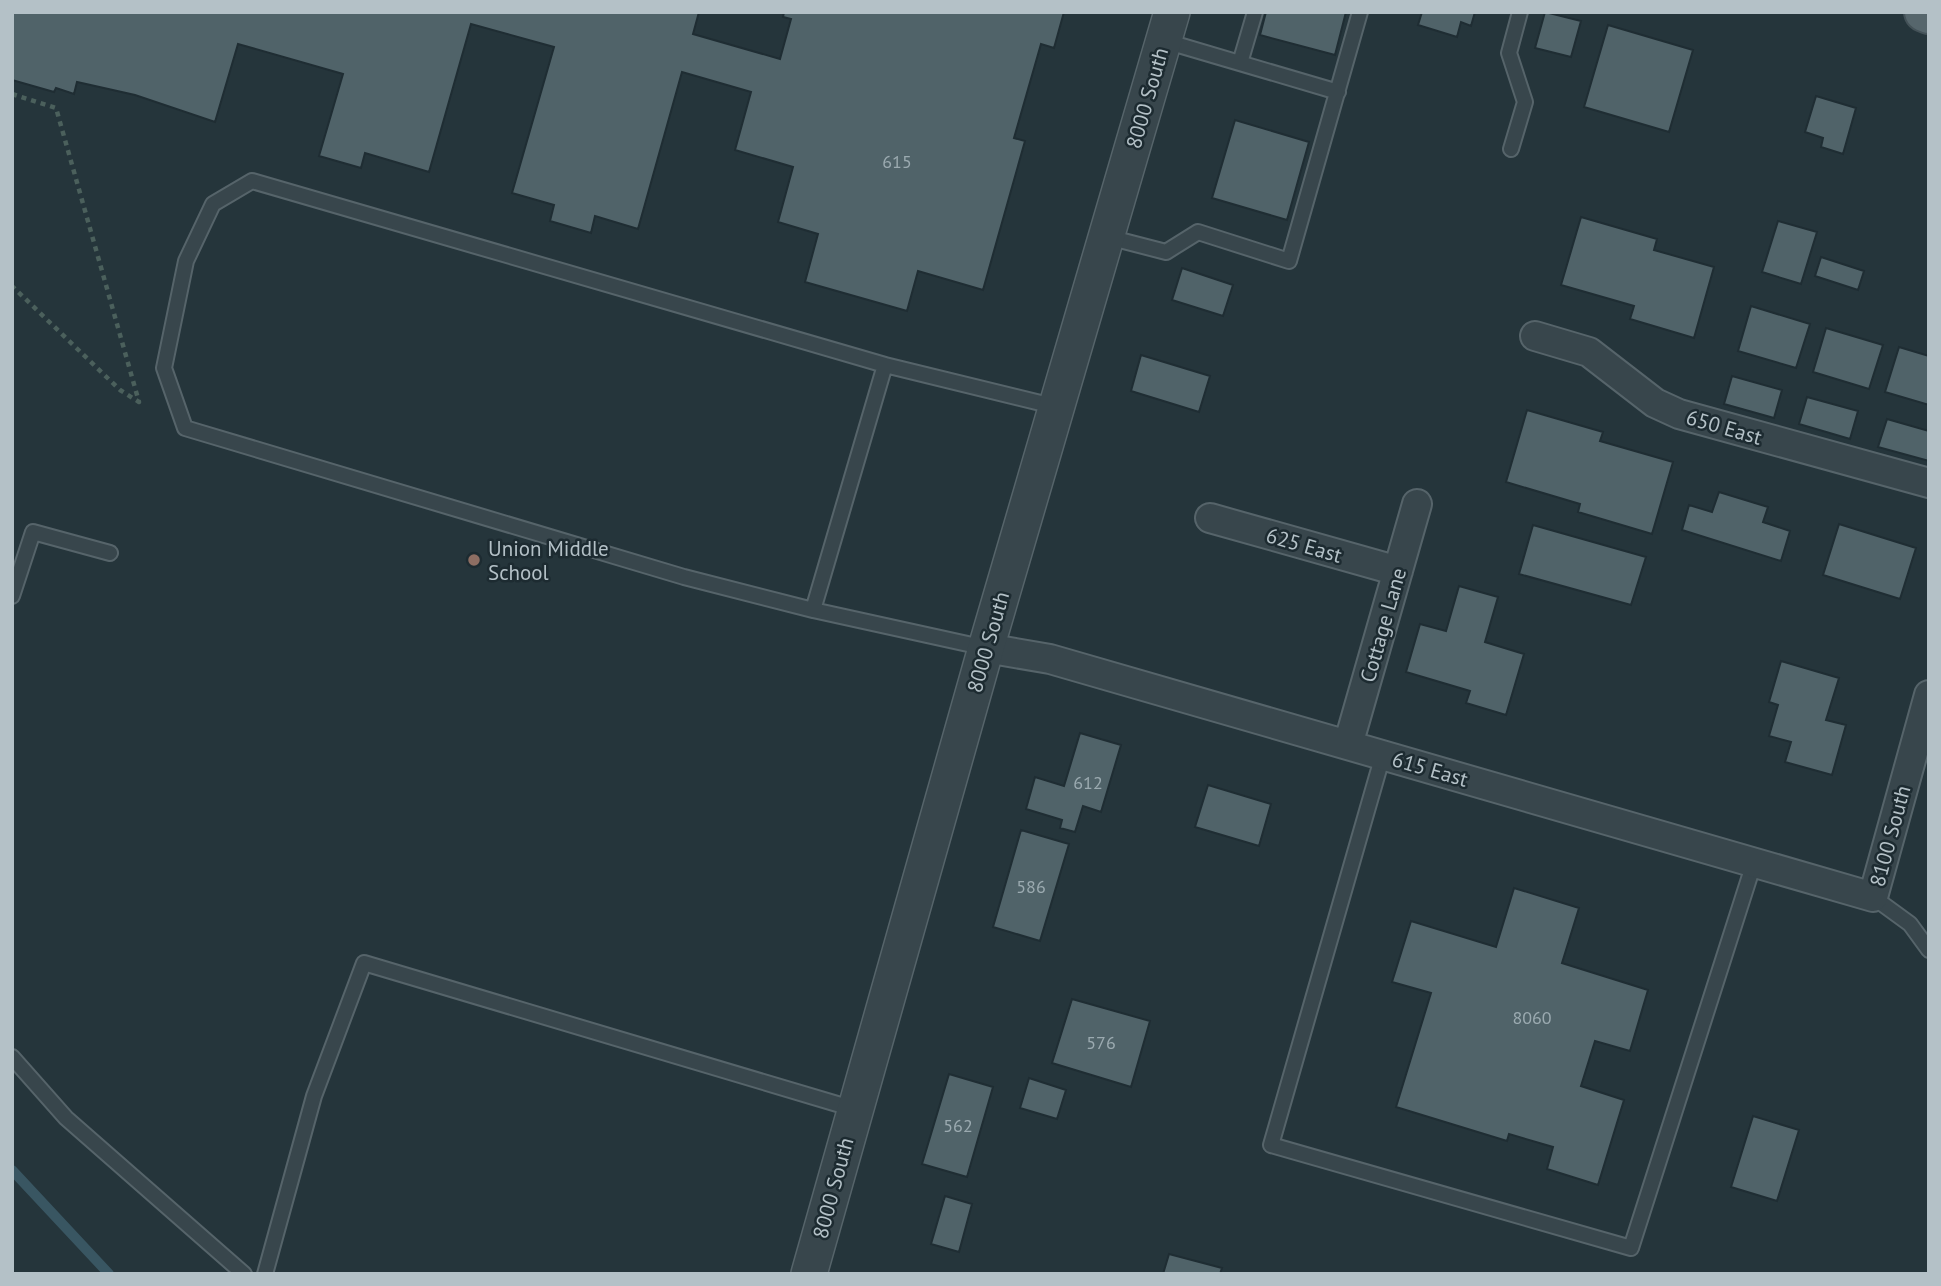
<svg xmlns="http://www.w3.org/2000/svg" width="1941" height="1286" font-family="'PT Sans',sans-serif">
<style>
.lines{fill:none;stroke-linecap:round;stroke-linejoin:round}
.stream{stroke:#395662;stroke-width:10}
.building{fill:#506369;stroke:#1f2d33;stroke-width:2}
.service-casing{stroke:#56646a;stroke-width:18}
.minor-casing{stroke:#56646a;stroke-width:32}
.tertiary-casing{stroke:#56646a;stroke-width:38}
.primary-casing{stroke:#445258;stroke-width:42}
.path{stroke:#4b605c;stroke-width:4.5;stroke-dasharray:5 5;stroke-linecap:butt}
.service{stroke:#38464c;stroke-width:14}
.minor{stroke:#38464c;stroke-width:28}
.tertiary{stroke:#38464c;stroke-width:35}
.primary{stroke:#56666c;stroke-width:38}
.education-dot{fill:#8d6e63;stroke:#1d2b31;stroke-width:2.5}
.labels{text-anchor:middle;dominant-baseline:central;stroke-width:5;stroke-linejoin:round;paint-order:stroke}
.number-label{font-size:18px;fill:#9baab0}
.street-label{font-size:21px;fill:#b4c1c7;stroke:#1d2b31}
.poi-label{font-size:21px;fill:#b4c1c7;stroke:#1d2b31;text-anchor:start}
</style>
<rect width="100%" height="100%" fill="#25353b"/>
<g class="lines">
<path class="stream" d="M 12,1170 L 109,1274"/>
</g>
<path class="building" d="M 12,12 L 699,12 L 693,34 L 780,59 L 791,19 L 783,17 L 784,12 L 1064,12 L 1054,48 L 1041,44 L 1014,138 L 1025,141 L 983,290 L 918,271 L 907,311 L 805,282 L 818,234 L 778,222 L 793,167 L 735,150 L 751,92 L 682,72 L 638,229 L 595,216 L 591,233 L 550,221 L 554,205 L 512,193 L 554,47 L 471,24 L 429,172 L 365,153 L 361,168 L 319,156 L 343,74 L 238,44 L 215,122 L 135,95 L 77,82 L 74,94 L 56,88 L 54,92 L 12,80 Z
M 1266,12 L 1346,12 L 1335,55 L 1260,35 Z
M 1422,12 L 1475,12 L 1471,26 L 1461,22 L 1457,37 L 1418,25 Z
M 1545,12 L 1581,21 L 1571,57 L 1535,48 Z
M 1608,25 L 1693,50 L 1669,132 L 1584,107 Z
M 1816,96 L 1856,108 L 1843,154 L 1821,147 L 1823,138 L 1805,132 Z
M 1235,120 L 1309,142 L 1287,220 L 1212,198 Z
M 1581,217 L 1657,239 L 1654,250 L 1714,267 L 1694,338 L 1630,319 L 1634,306 L 1561,285 Z
M 1778,221 L 1817,232 L 1801,284 L 1762,272 Z
M 1821,257 L 1864,271 L 1858,290 L 1815,276 Z
M 1182,268 L 1233,285 L 1223,316 L 1172,300 Z
M 1751,306 L 1810,324 L 1796,368 L 1738,351 Z
M 1826,328 L 1883,345 L 1869,389 L 1813,372 Z
M 1899,347 L 1929,356 L 1929,405 L 1885,392 Z
M 1141,355 L 1210,376 L 1199,412 L 1131,391 Z
M 1732,376 L 1782,390 L 1774,418 L 1724,404 Z
M 1807,397 L 1858,411 L 1850,439 L 1799,424 Z
M 1527,410 L 1603,432 L 1600,441 L 1673,462 L 1652,534 L 1578,512 L 1580,504 L 1506,482 Z
M 1887,419 L 1929,431 L 1929,461 L 1878,447 Z
M 1719,492 L 1768,507 L 1763,522 L 1790,531 L 1781,561 L 1682,530 L 1689,505 L 1712,512 Z
M 1839,524 L 1916,548 L 1900,599 L 1823,575 Z
M 1533,525 L 1646,557 L 1631,605 L 1519,574 Z
M 1459,586 L 1498,597 L 1485,642 L 1524,654 L 1506,715 L 1466,703 L 1470,691 L 1406,672 L 1420,624 L 1446,631 Z
M 1781,661 L 1839,678 L 1826,720 L 1846,725 L 1832,775 L 1785,762 L 1791,742 L 1769,736 L 1778,705 L 1769,702 Z
M 1080,733 L 1121,745 L 1101,812 L 1083,806 L 1075,832 L 1060,828 L 1062,820 L 1026,809 L 1035,777 L 1064,786 Z
M 1208,785 L 1271,804 L 1259,846 L 1195,827 Z
M 1021,830 L 1069,844 L 1040,941 L 993,927 Z
M 1514,888 L 1579,908 L 1562,963 L 1648,990 L 1630,1051 L 1595,1041 L 1581,1086 L 1624,1100 L 1598,1185 L 1547,1169 L 1553,1147 L 1509,1134 L 1507,1141 L 1396,1107 L 1431,993 L 1392,982 L 1411,921 L 1496,947 Z
M 1072,999 L 1150,1021 L 1131,1087 L 1052,1063 Z
M 949,1074 L 993,1087 L 967,1177 L 922,1164 Z
M 1029,1078 L 1066,1090 L 1057,1119 L 1020,1108 Z
M 1753,1116 L 1799,1130 L 1777,1201 L 1731,1187 Z
M 945,1196 L 972,1204 L 959,1252 L 931,1244 Z
M 1169,1254 L 1222,1268 L 1220,1274 L 1163,1274 Z"/>
<g class="lines">
<g class="service-casing">
<path id="service" d="M 1165,41 L 1338,92
M 1240,63 L 1255,12
M 1511,149 L 1525,102 L 1509,53 L 1520,12
M 1108,237 L 1166,252 L 1198,232 L 1289,261 L 1360,12
M 12,596 L 33,532 L 110,553
M 813,610 L 885,365
M 986,648 L 813,610 L 684,577 L 185,428 L 164,368 L 186,261 L 213,204 L 252,181 L 885,365 L 1057,407
M 1383,755 L 1271,1145 L 1631,1248 L 1754,863
M 1873,897 L 1910,924 L 1929,950
M 12,1057 L 66,1118 L 244,1274
M 265,1274 L 314,1096 L 364,963 L 854,1109"/>
</g>
<g class="minor-casing">
<path id="minor" d="M 1535,336 L 1589,352 L 1655,403 L 1679,414 L 1929,483
M 1210,518 L 1398,571
M 986,648 L 1050,659 L 1873,897 L 1929,695
M 1348,745 L 1417,504"/>
</g>
<g class="tertiary-casing">
<path id="tertiary" d="M 809,1274 L 986,648 L 1172,12"/>
</g>
<g class="primary-casing">
<path id="primary" d="M 1924,12 L 1929,14"/>
</g>
<path class="path" d="M 12,94 L 56,108 L 139,402 L 120,390 L 12,286"/>
<use href="#service" class="service"/>
<use href="#minor" class="minor"/>
<use href="#tertiary" class="tertiary"/>
<use href="#primary" class="primary"/>
</g>
<circle class="education-dot" cx="474" cy="560" r="7"/>
<g class="labels">
<g class="number-label">
<text x="897" y="161">615</text>
<text x="1088" y="782">612</text>
<text x="1031" y="886">586</text>
<text x="1532" y="1017">8060</text>
<text x="1101" y="1042">576</text>
<text x="958" y="1125">562</text>
</g>
<g class="street-label">
<text transform="translate(1147 98) rotate(-74)">8000 South</text>
<text transform="translate(1724 427) rotate(16)">650 East</text>
<text transform="translate(1304 545) rotate(16)">625 East</text>
<text transform="translate(1383 625) rotate(-74)">Cottage Lane</text>
<text transform="translate(988 642) rotate(-74)">8000 South</text>
<text transform="translate(1430 769) rotate(16)">615 East</text>
<text transform="translate(1890 836) rotate(-75)">8100 South</text>
<text transform="translate(833 1188) rotate(-75)">8000 South</text>
</g>
<g class="poi-label">
<text x="488" y="548">Union Middle<tspan x="488" dy="24">School</tspan></text>
</g>
</g>
<rect width="1941" height="1286" fill="none" stroke="#b4c1c7" stroke-width="28"/>
</svg>
